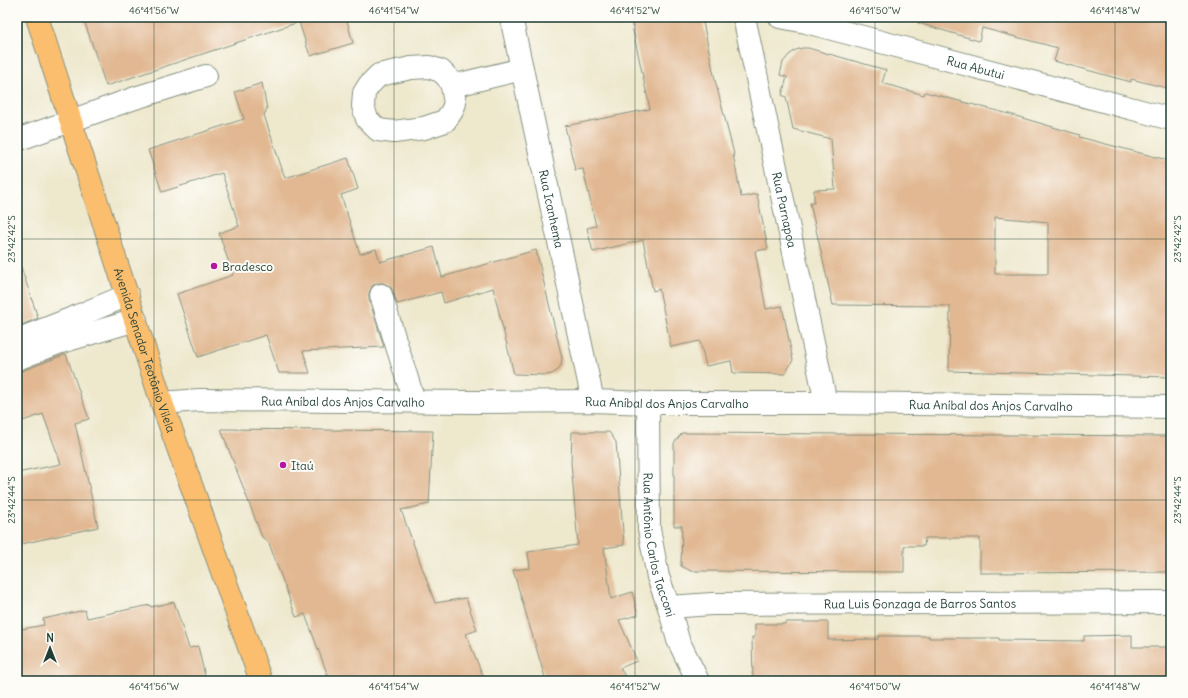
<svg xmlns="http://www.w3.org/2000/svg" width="1188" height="698" font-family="Delius,sans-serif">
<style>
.building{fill:#e1b892;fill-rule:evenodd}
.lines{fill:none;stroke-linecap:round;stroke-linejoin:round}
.minor-casing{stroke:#869280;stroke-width:24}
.major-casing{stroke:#869280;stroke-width:24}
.minor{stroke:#fff;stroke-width:22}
.major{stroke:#fabe6e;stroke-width:22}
.ticks{fill:none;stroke:#1f3d34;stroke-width:1;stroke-opacity:0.45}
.poi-dot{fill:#b5179e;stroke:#fdfcf7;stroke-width:1.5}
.labels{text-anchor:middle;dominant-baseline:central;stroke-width:4;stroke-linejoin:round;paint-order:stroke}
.street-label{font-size:12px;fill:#1f3d34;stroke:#fdfcf7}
.poi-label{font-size:12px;fill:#1f3d34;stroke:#fdfcf7;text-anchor:start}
.neatline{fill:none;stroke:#1f3d34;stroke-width:1.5}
.ticks-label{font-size:10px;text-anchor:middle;fill:#1f3d34}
</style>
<rect width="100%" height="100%" fill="#fdfcf7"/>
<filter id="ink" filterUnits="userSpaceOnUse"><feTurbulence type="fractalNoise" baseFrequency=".025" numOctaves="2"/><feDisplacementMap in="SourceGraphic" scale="8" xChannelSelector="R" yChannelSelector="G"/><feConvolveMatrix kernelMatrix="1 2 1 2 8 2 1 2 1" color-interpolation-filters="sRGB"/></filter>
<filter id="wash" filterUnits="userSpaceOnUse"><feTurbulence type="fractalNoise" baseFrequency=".012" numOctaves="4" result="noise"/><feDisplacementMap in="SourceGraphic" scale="16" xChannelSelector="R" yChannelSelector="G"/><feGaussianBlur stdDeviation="0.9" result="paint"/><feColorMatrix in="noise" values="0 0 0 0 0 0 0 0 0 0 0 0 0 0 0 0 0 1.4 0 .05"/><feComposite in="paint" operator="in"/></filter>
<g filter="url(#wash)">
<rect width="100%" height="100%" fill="#eee8cd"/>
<g id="blocks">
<path class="building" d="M 83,17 L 346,17 L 353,43 L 310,56 L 299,22 L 106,86 Z
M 630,17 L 702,17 L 715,80 L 734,154 L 733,154 L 741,197 L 757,194 L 768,249 L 755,251 L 766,309 L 782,306 L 793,360 L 785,374 L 733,373 L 731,361 L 706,366 L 700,341 L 671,347 L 659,289 L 653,291 L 643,240 L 593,252 L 587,228 L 596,226 L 583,169 L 575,170 L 565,126 L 650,109 Z
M 919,17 L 1171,17 L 1171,89 L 1131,79 L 1131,82 L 1054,61 L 1058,48 L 982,28 L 979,41 L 918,23 Z
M 802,48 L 808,48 L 886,70 L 882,83 L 924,95 L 925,92 L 1009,114 L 1080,135 L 1079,137 L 1171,161 L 1171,377 L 949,371 L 950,306 L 833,305 L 810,203 L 814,203 L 814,190 L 835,189 L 831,139 L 793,129 L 786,97 L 782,95 L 787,77 L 780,75 L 783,62 L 789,55 L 796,50 ZM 995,217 L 1048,222 L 1048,274 L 995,274 Z
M 262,83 L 267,109 L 264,115 L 285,178 L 348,158 L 358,189 L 341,195 L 360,254 L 376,249 L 380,262 L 434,247 L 442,277 L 536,250 L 562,358 L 561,365 L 558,370 L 552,374 L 546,375 L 514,374 L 493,288 L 444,303 L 441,292 L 397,304 L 393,291 L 390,286 L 383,283 L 377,283 L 372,286 L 369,293 L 369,299 L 384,347 L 303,351 L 310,373 L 279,373 L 266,335 L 198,357 L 177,294 L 233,275 L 219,233 L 239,226 L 222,173 L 162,192 L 148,150 L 244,119 L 235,92 Z
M 17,267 L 21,267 L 38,318 L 17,327 Z
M 66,354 L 89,419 L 75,423 L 98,527 L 17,545 L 17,473 L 61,464 L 43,414 L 17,423 L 17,371 L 22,371 Z
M 221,429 L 433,431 L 429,504 L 401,510 L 435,603 L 466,598 L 477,630 L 466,634 L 485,681 L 330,681 L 305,614 L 296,617 L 269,543 L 262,537 Z
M 572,432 L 609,432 L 616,442 L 624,545 L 604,548 L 611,599 L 632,592 L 638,615 L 619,620 L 637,661 L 620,668 L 628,681 L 546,681 L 513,570 L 530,568 L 528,552 L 578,545 L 571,463 Z
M 682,433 L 1171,436 L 1171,572 L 980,573 L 980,538 L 925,538 L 924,546 L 904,546 L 904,572 L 691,571 L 681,566 L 682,526 L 674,526 L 674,443 Z
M 174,602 L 189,648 L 198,646 L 206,681 L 17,681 L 17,630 L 44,625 L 43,619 L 85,610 L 87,618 L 150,605 L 151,607 Z
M 785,622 L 828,622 L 828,640 L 878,639 L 878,636 L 929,636 L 929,638 L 999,638 L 999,640 L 1084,641 L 1084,636 L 1132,635 L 1132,647 L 1171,647 L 1171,681 L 753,681 L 752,637 L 755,637 L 755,624 L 785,624 Z"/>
</g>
</g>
<g filter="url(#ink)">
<use href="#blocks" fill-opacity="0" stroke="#869280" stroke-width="1"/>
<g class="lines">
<g class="minor-casing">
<g id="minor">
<path id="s1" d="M 511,17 L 593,401"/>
<path id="s2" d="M 744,17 L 826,403"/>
<path id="s3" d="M 780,17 L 806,22 L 1171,119"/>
<path d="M 429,67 L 441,71 L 448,78 L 452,86 L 455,103 L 452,111 L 445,121 L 424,128 L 394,132 L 378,130 L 367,119 L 363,106 L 364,93 L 369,85 L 379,75 L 411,68 Z"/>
<path d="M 452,86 L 522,69"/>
<path d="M 17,140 L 135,98 L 206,76"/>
<path d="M 381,295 L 414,401"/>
<path d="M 17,340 L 63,322 L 128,295"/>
<path d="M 17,359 L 58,343 L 136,320"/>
<path id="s4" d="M 162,403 L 199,400 L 474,402 L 593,401 L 648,403 L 826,403 L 1171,407"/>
<path id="s5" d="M 648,403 L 649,529 L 658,577 L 669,607 L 678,640 L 698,681"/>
<path id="s6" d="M 669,607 L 712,604 L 1171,602"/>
</g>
</g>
<g class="major-casing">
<g id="major">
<path id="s7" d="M 37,17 L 162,403 L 261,681"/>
</g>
</g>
<use href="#minor" class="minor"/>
<use href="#major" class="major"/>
</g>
</g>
<path class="ticks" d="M 154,17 L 154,681M 394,17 L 394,681M 635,17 L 635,681M 875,17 L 875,681M 1115,17 L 1115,681M 17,239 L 1171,239M 17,500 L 1171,500"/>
<g class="poi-dot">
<circle cx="214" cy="266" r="4"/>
<circle cx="283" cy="465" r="4"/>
</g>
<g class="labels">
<g class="street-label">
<text stroke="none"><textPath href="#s3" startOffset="202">Rua Abutui</textPath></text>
<text stroke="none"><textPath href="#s1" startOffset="196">Rua Icanhema</textPath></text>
<text stroke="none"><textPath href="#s2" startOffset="197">Rua Parnapoa</textPath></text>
<text stroke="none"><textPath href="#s7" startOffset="350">Avenida Senador Teotônio Vilela</textPath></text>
<text stroke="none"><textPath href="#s4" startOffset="181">Rua Aníbal dos Anjos Carvalho</textPath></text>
<text stroke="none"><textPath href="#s4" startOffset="505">Rua Aníbal dos Anjos Carvalho</textPath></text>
<text stroke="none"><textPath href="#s4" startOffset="829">Rua Aníbal dos Anjos Carvalho</textPath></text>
<text stroke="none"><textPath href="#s5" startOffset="143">Rua Antônio Carlos Tacconi</textPath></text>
<text stroke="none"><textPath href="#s6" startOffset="251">Rua Luis Gonzaga de Barros Santos</textPath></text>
</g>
<g class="poi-label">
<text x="222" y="266">Bradesco</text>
<text x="291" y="465">Itaú</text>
</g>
</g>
<rect width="1188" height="698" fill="none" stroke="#fdfcf7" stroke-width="44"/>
<g transform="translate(50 648)" stroke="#fdfcf7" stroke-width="3" paint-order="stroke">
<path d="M0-3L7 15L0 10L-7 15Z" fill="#1f3d34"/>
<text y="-6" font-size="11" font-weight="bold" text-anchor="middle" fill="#1f3d34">N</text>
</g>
<rect x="22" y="22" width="1144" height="654" class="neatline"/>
<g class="ticks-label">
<text x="154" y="14">46°41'56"W</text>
<text x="394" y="14">46°41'54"W</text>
<text x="635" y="14">46°41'52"W</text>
<text x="875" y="14">46°41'50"W</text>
<text x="1115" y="14">46°41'48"W</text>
<text transform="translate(11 239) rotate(-90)" y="4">23°42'42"S</text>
<text transform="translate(1177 239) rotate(-90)" y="4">23°42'42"S</text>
<text transform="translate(11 500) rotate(-90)" y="4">23°42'44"S</text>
<text transform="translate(1177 500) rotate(-90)" y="4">23°42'44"S</text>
<text x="154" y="690">46°41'56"W</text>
<text x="394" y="690">46°41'54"W</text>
<text x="635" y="690">46°41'52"W</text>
<text x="875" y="690">46°41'50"W</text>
<text x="1115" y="690">46°41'48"W</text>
</g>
</svg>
